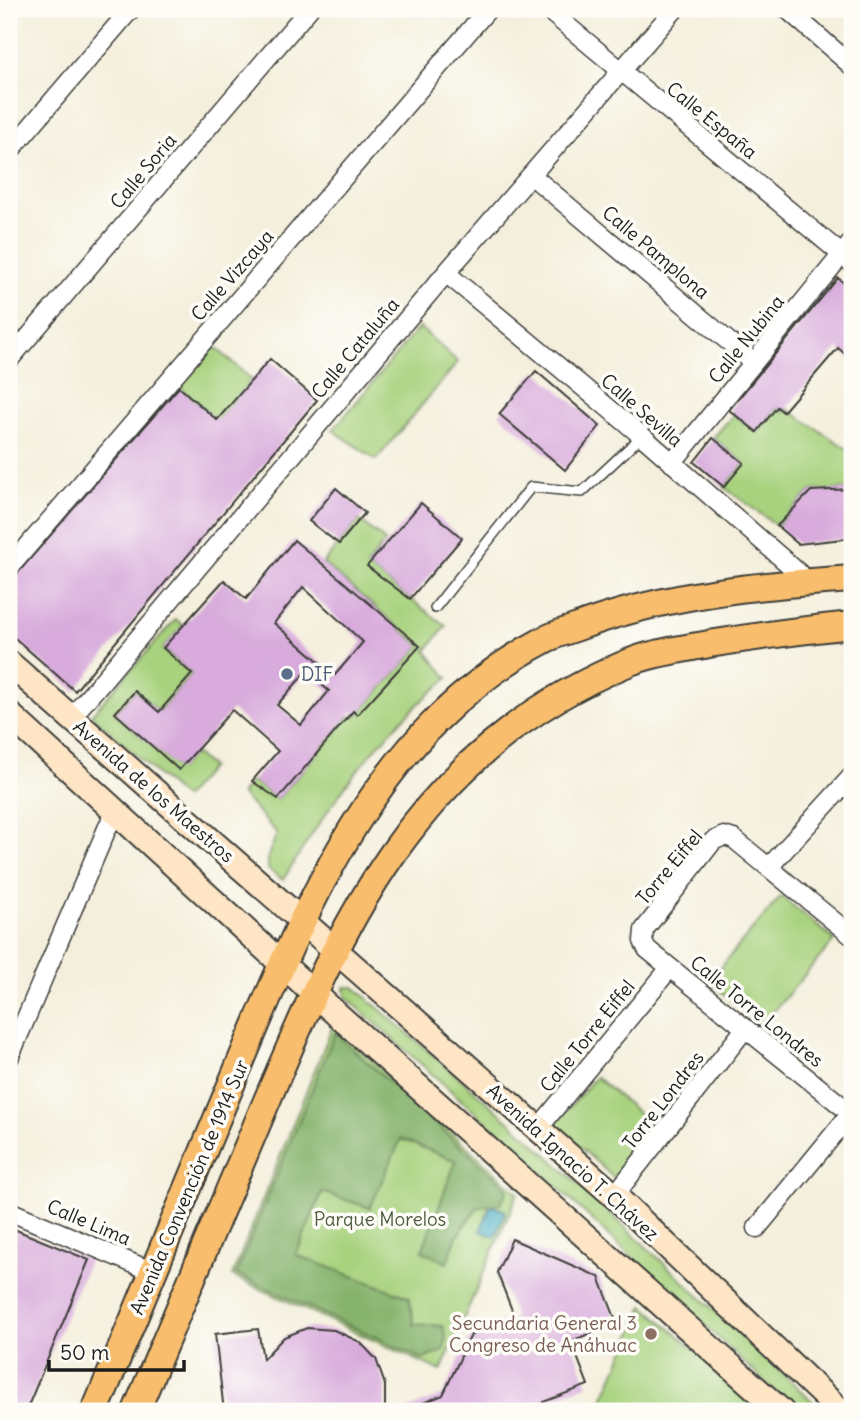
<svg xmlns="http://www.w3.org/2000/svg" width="861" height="1420" font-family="Delius,sans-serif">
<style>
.green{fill:#a8d27e;stroke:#62774d;stroke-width:2}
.forest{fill:#86b46d;stroke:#516844;stroke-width:2}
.water{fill:#42abc1;stroke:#2f646e;stroke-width:2}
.building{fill:#d8abdc;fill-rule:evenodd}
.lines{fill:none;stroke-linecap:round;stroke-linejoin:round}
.lane-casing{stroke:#3c3c39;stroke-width:12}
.street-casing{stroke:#3c3c39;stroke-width:21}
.secondary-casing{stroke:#3c3c39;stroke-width:28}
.primary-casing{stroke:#3c3c39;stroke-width:30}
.lane{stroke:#fff;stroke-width:9}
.street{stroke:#fff;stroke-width:18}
.secondary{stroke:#fde5c5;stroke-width:24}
.primary{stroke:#f9be6d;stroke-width:26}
.service-dot{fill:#5c6f8a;stroke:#fdfcf7;stroke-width:2.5}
.education-dot{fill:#8d6e63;stroke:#fdfcf7;stroke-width:2.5}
.labels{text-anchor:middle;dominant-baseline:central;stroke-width:7;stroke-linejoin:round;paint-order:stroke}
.street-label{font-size:19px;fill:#1c1c1c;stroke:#fdfcf7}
.service-label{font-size:19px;fill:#4e5e75;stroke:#fdfcf7;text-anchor:start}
.park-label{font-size:19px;fill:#4d5c3e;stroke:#fdfcf7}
.education-label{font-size:19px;fill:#785e54;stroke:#fdfcf7;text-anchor:end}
</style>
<rect width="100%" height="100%" fill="#fdfcf7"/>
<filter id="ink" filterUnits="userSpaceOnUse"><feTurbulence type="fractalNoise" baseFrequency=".0143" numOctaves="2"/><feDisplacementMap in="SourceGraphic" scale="14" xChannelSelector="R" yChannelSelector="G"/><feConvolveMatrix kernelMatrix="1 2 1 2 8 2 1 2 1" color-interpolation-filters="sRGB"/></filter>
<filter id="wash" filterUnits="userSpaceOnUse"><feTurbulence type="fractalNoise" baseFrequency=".00686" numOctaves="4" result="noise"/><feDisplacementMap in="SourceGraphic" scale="28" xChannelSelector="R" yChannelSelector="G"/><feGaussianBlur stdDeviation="1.57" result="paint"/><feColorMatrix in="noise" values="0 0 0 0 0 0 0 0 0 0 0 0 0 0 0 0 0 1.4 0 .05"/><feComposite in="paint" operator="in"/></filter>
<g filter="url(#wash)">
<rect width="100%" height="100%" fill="#f4efdc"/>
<path class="green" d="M 419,327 L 458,362 L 376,460 L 333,430 Z
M 215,347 L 252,380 L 217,421 L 179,387 Z
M 777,407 L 783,412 L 787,409 L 852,452 L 852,489 L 811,491 L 777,526 L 724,487 L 744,463 L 713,438 L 734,414 L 757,432 Z
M 359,520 L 385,541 L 367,566 L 446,626 L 426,651 L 448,678 C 374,739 333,799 283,880 L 268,869 L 268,856 L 277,833 L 241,794 L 252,781 L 278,799 L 347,718 L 357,715 L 420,646 L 323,563 Z
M 176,619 L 183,626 L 163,649 L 192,674 L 159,712 L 135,691 L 115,713 L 179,769 L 194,753 L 211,767 L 184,798 L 91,715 Z
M 781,896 L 835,940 L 761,1026 L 709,981 Z
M 345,987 L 354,987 L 531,1140 L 823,1411 L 796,1411 L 525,1157 L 346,997 Z
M 333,1025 L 518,1193 L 441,1371 L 232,1276 Z
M 596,1077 L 656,1128 L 614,1178 L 555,1124 Z
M 644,1306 L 767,1411 L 598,1411 Z"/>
<path class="forest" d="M 335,1033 L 508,1189 L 501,1203 L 477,1208 L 457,1236 L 447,1263 L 422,1251 L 456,1161 L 401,1139 L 370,1208 L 322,1192 L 296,1255 L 409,1297 L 414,1324 L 443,1326 L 446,1340 L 443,1351 L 423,1359 L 236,1274 Z"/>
<path class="water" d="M 491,1205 L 506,1211 L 495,1237 L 480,1231 Z"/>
<g id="blocks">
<path class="building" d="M 838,278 L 852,290 L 852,360 L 838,348 L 783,412 L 777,407 L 757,432 L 729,410 Z
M 270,359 L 317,400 L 75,691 L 9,633 L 9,583 L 179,387 L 217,420 Z
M 536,371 L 600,426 L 565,470 L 499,414 Z
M 713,438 L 744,463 L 724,487 L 694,462 Z
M 336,488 L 365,513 L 339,544 L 309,521 Z
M 852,489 L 852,538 L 798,544 L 777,526 L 811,491 Z
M 421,503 L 462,538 L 410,599 L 367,566 Z
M 294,540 L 420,646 L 357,715 L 353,711 L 278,799 L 252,781 L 278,751 L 232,710 L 179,770 L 115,713 L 135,691 L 159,712 L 192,674 L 163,648 L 224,580 L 246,599 ZM 303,587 L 363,642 L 335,675 L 274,623 ZM 306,672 L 329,691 L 301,725 L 277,705 Z
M 9,1227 L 89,1260 L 26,1411 L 9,1411 Z
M 512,1239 L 599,1277 L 617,1323 L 571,1341 L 588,1385 L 543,1402 L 546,1411 L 403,1411 L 443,1395 L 471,1335 L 515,1318 L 497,1272 Z
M 307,1328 L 334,1330 L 360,1342 L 376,1359 L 385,1385 L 385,1411 L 224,1411 L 215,1334 L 258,1329 L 263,1359 L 284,1337 Z"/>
</g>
</g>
<g filter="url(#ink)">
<use href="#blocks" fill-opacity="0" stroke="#3c3c39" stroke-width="2"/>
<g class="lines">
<g class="lane-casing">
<path id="lane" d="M 435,608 L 531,487 L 582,492 L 642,436"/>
</g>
<g class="street-casing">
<path id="street" d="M 547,9 L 852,263
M 787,9 L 852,66
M 9,152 L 131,9
M 531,175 L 753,362
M 446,273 L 642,436 L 809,582
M 9,360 L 309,9
M 672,463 L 852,242
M 9,568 L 488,9
M 71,718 L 446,273 L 675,9
M 769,867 L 852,776
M 852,936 L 734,839 L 724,836 L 713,841 L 644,930 L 643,941 L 647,949 L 843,1107 L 852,1108
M 9,1058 L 115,810
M 537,1130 L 670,968
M 614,1196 L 744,1030
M 9,1211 L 153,1272
M 757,1228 L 852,1112"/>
</g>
<g class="secondary-casing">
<path id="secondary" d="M 9,663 L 619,1200 L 840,1411
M 9,714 L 330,1008 L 781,1411"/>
</g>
<g class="primary-casing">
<path id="primary" d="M 95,1411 C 138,1309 180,1207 223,1104 C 297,929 366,733 546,639 C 558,633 573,629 586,624 C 673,593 761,585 852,579
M 136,1411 C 176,1317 215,1223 255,1129 C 340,926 413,752 630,662 C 655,652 683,649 709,644 C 757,636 804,630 852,625"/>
</g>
<use href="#lane" class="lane"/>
<use href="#street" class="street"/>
<use href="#secondary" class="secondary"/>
<use href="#primary" class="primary"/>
</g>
</g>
<circle class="service-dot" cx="287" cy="674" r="7"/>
<circle class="education-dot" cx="651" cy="1334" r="7"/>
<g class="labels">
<g class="street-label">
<text transform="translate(712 120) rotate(39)">Calle España</text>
<text transform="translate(143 171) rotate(-50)">Calle Soria</text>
<text transform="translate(656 252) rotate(40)">Calle Pamplona</text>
<text transform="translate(232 275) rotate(-49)">Calle Vizcaya</text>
<text transform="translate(746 339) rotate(-51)">Calle Nubina</text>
<text transform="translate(355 348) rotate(-50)">Calle Cataluña</text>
<text transform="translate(642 410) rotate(41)">Calle Sevilla</text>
<text transform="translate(154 791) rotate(41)">Avenida de los Maestros</text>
<text transform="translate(669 867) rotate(-50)">Torre Eiffel</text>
<text transform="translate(757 1011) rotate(39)">Calle Torre Londres</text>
<text transform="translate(587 1036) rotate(-51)">Calle Torre Eiffel</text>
<text transform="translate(663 1100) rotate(-52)">Torre Londres</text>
<text transform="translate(573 1162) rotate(42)">Avenida Ignacio T. Chávez</text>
<text transform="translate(189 1187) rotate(-67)">Avenida Convención de 1914 Sur</text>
<text transform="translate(89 1222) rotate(23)">Calle Lima</text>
</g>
<g class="service-label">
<text x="301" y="674">DIF</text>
</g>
<g class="park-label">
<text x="380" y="1219">Parque Morelos</text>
</g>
<g class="education-label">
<text x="637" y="1323">Secundaria General 3<tspan x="637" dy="22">Congreso de Anáhuac</tspan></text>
</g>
</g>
<rect width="861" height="1420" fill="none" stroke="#fdfcf7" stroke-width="35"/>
<path d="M49 1360v10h135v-10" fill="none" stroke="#1c1c1c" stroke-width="3.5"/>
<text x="60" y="1360" font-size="21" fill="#1c1c1c" stroke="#fdfcf7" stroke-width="5" paint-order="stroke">50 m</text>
</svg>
